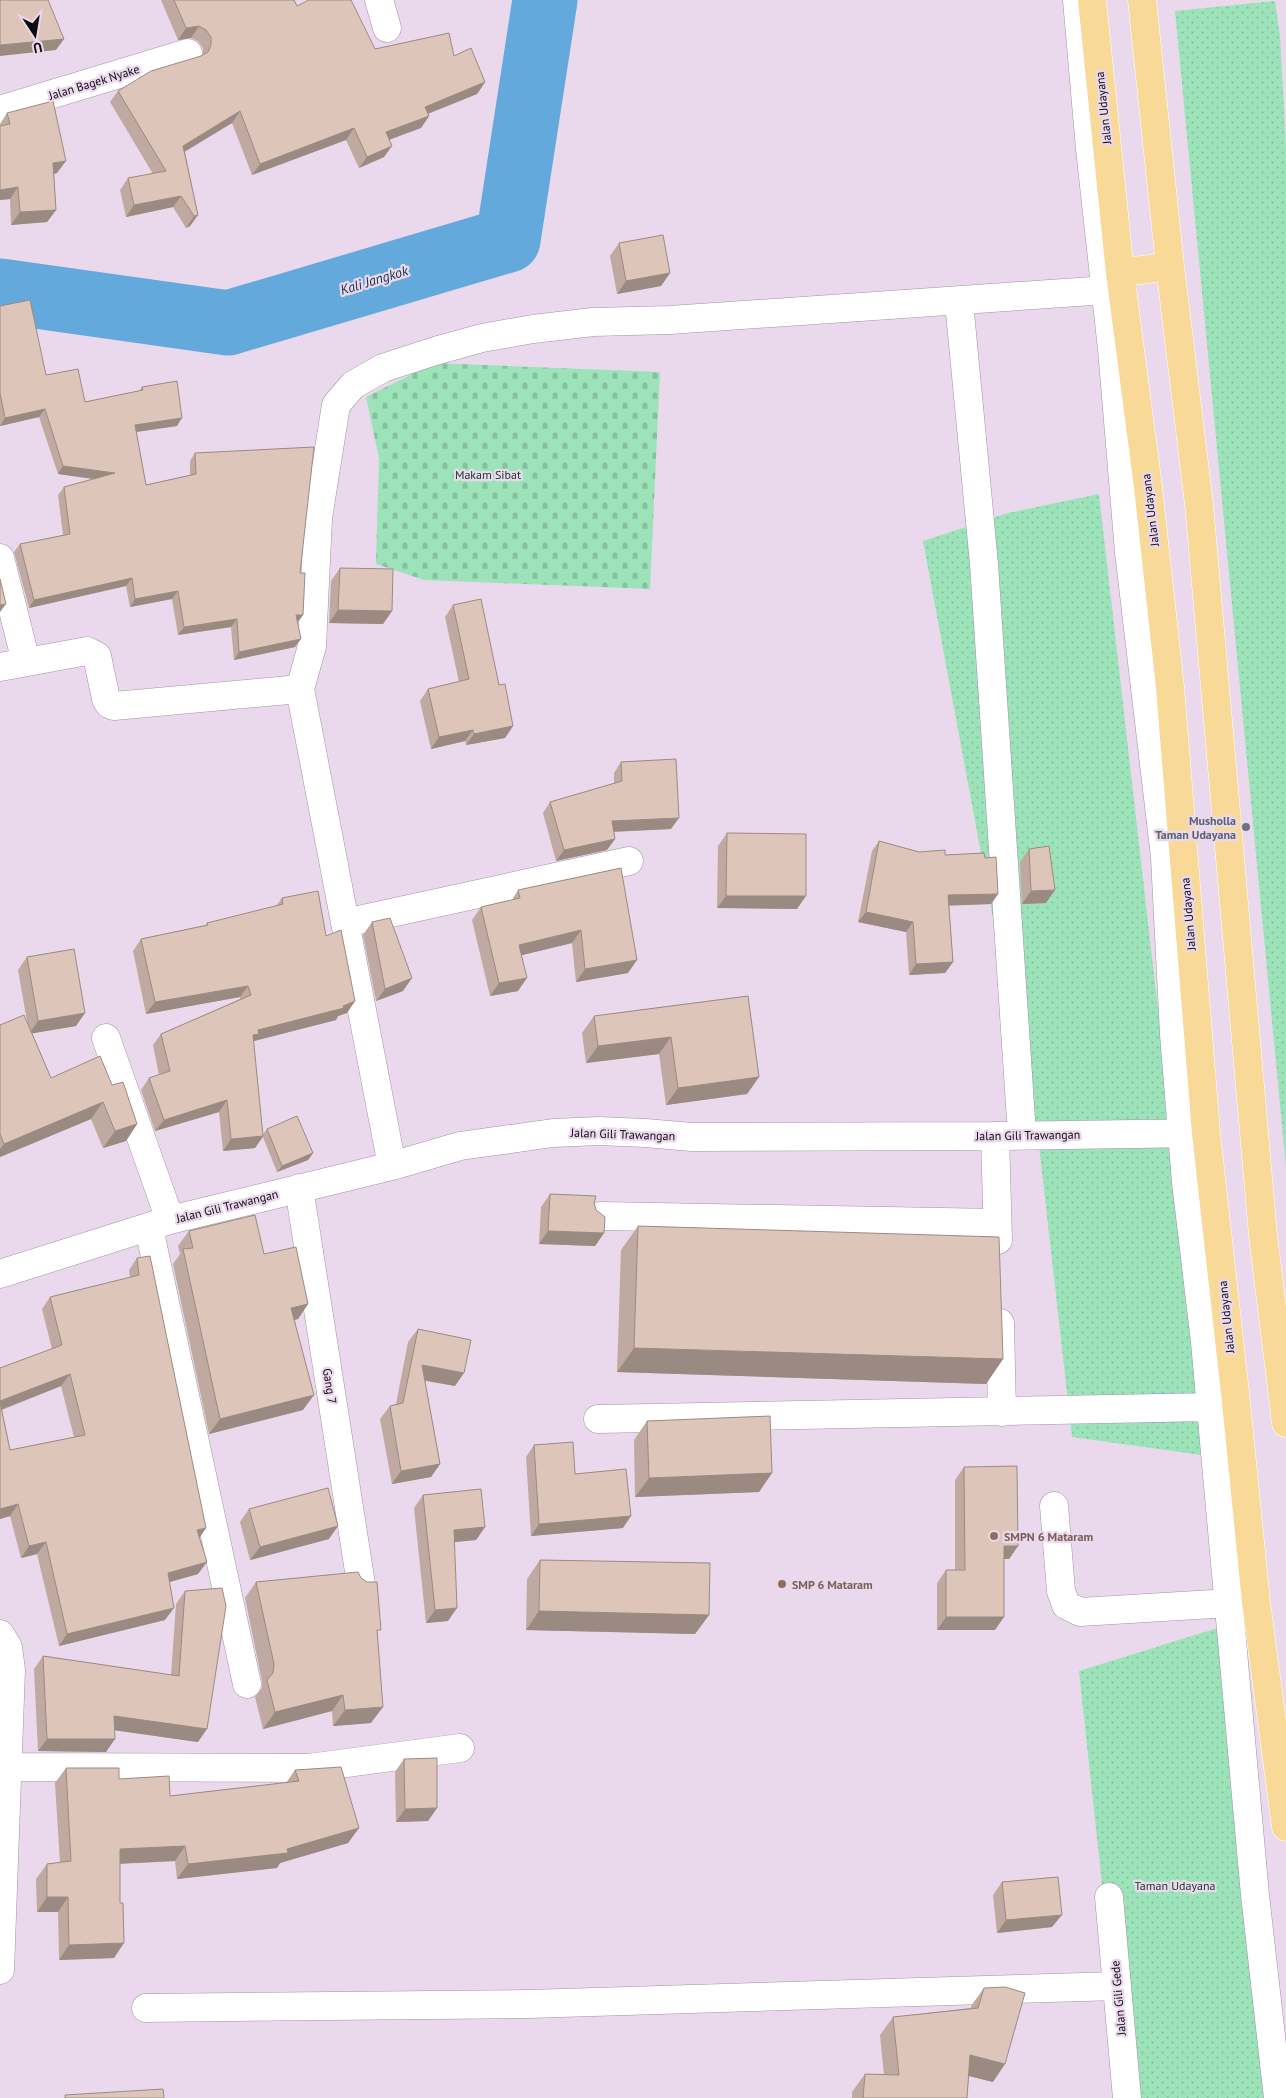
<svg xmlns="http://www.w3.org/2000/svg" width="1286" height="2098" font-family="'PT Sans',sans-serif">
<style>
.cemetery{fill:url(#cemetery-stones)}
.park{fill:url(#park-dots)}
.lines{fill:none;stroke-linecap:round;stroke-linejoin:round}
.river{stroke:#64a9db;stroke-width:65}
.minor-casing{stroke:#a292a4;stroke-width:29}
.major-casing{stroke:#fff;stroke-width:29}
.minor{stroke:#fff;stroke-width:28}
.major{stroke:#f8d998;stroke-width:28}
.wall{fill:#bfa9a0;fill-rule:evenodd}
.shaded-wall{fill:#9b8a82}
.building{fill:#dec5ba;stroke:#9b8a82}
.worship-dot{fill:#6b7280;stroke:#ead9ec;stroke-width:2}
.education-dot{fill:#8d6e63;stroke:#ead9ec;stroke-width:2}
.labels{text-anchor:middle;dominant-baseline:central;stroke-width:4.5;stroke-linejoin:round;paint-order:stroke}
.street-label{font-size:12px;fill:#0f0a10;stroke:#ead9ec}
.park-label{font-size:12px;fill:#133624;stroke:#ead9ec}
.worship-label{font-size:12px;font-weight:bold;fill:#5b616d;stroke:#ead9ec;text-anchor:end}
.education-label{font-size:12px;font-weight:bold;fill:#785e54;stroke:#ead9ec;text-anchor:start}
.water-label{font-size:14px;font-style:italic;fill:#163449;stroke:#ead9ec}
</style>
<defs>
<pattern id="cemetery-stones" width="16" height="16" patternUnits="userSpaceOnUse" patternTransform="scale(1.25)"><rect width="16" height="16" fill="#9de3ba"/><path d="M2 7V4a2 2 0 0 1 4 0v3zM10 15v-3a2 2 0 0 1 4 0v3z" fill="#86c19f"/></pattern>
<pattern id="park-dots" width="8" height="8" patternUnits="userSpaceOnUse" patternTransform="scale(1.25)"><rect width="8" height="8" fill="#9de3ba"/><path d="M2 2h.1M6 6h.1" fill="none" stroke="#86c19f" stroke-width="1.8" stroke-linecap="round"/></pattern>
</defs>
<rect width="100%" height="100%" fill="#ead9ec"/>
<path class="cemetery" d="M 434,363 L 660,372 L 650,589 L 424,580 L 376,564 L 379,458 L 366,397 Z"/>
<path class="park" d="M 1275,1 L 1280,36 L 1286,147 L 1286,1167 L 1175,11 Z
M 1099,494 L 1209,1456 L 1072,1437 L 1039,1145 L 1030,1117 L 923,541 L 1008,513 Z
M 1221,1627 L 1271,2098 L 1125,2098 L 1079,1671 Z"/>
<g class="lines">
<path class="river" d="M 0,291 L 228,323 L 508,240 L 545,0"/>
<g class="minor-casing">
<path id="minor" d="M 379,0 L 387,28
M 1077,0 L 1090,149 L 1112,349 L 1129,552 L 1165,857 L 1174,1034 L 1186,1182 L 1205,1342 L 1255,1895 L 1278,2098
M 0,110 L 188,53
M 959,302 L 984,564 L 1022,1135
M 0,558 L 26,662
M 0,667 L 87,651 L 97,656 L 106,699 L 109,704 L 114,706 L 300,689
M 345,923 L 629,861
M 106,1038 L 170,1220
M 995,1136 L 998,1240
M 392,1166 L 300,689 L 312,646 L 318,518 L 336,405 L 353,385 L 383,368 L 435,351 L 482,338 L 533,329 L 593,322 L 670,320 L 1122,289
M 299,1188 L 361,1584
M 601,1216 L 997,1223
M 149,1228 L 247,1684
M 0,1274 L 170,1220 L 392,1166 L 460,1146 L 553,1133 L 599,1131 L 645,1133 L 692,1137 L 995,1136 L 1202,1133
M 1000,1323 L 1002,1412
M 598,1419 L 1211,1407 L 1230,1404
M 1054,1506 L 1061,1591 L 1066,1605 L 1080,1612 L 1247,1602
M 0,1634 L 8,1647 L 11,1670 L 0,1970
M 8,1767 L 309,1768 L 460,1748
M 1109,1897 L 1127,2098
M 146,2008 L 529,2004 L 1117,1986"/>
</g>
<g class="major-casing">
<path id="major" d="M 1092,0 L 1120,273 L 1148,487 L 1170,687 L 1206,1133 L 1236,1402 L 1256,1602 L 1286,1827
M 1142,0 L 1170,266 L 1199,504 L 1263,1235 L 1286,1423
M 1120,273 L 1170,266"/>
</g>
<use href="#minor" class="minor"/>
<use href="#major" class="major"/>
</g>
<path class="wall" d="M 161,0 L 294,0 L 297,6 L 375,49 L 454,56 L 485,82 L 477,94 L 428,114 L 429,116 L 421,128 L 389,139 L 384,157 L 359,168 L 346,140 L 252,175 L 232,123 L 185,152 L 198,215 L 190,226 L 186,228 L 173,207 L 126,217 L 120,190 L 128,178 L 153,174 L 110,102 L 118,91 L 203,55 L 203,48 L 198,41 L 191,38 L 178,40 Z
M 7,113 L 57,173 L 54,174 L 56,210 L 47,222 L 11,225 L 10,199 L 0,200 L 0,124 Z
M 619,243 L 670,273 L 661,286 L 617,294 L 610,256 Z
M 0,306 L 46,375 L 85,402 L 139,391 L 142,387 L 177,426 L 136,432 L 146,485 L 190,475 L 190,461 L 195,453 L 300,573 L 303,615 L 297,623 L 295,647 L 234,660 L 231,627 L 178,635 L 172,599 L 130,607 L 126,586 L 29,608 L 14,552 L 20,544 L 63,535 L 58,495 L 64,487 L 93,479 L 58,474 L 39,417 L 0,426 Z
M 340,568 L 392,611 L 383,624 L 329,623 L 331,581 Z
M 453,605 L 499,685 L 513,726 L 505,738 L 466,745 L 465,741 L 431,749 L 420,701 L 428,689 L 459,682 L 445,617 Z
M 621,762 L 671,829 L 614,832 L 615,839 L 607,850 L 556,861 L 543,813 L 550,802 L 614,784 L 614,773 Z
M 727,833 L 797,909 L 717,908 L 718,846 Z
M 879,841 L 919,852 L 945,855 L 985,858 L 998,894 L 991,904 L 949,905 L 953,962 L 945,973 L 909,975 L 906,932 L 858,922 L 872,851 Z
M 1029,849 L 1046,903 L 1022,904 L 1020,862 Z
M 621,868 L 628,973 L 576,982 L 572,943 L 522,955 L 518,991 L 490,996 L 472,920 L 481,907 L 512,900 L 518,890 Z
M 282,898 L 326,936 L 355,1001 L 347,1013 L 338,1016 L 336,1020 L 254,1041 L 253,1042 L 263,1134 L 267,1129 L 313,1153 L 308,1160 L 277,1172 L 263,1137 L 255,1148 L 223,1151 L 219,1112 L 155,1131 L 141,1090 L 149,1078 L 159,1075 L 153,1045 L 161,1034 L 240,999 L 240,997 L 146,1014 L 133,951 L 141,939 L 206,925 L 207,923 L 276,906 Z
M 372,922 L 403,991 L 376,1001 L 363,935 Z
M 27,957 L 76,1026 L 32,1033 L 51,1078 L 112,1085 L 137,1124 L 126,1141 L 103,1148 L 91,1119 L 0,1157 L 0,1025 L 27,1021 L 18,970 Z
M 748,996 L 759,1077 L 747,1094 L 666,1105 L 659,1054 L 586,1063 L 582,1033 L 594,1016 Z
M 550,1194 L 594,1203 L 604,1233 L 595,1246 L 539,1244 L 541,1207 Z
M 638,1226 L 1003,1359 L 986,1384 L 617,1372 L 621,1250 Z
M 189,1231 L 264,1254 L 308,1304 L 298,1319 L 295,1320 L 303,1410 L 209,1434 L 173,1264 L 180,1254 L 178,1246 Z
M 137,1258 L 199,1538 L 198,1574 L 169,1582 L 165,1620 L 59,1646 L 37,1554 L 21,1558 L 10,1516 L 0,1519 L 0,1368 L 52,1349 L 42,1309 L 50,1297 L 130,1278 L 129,1270 ZM 61,1386 L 74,1437 L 10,1450 L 2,1410 Z
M 418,1329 L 455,1386 L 425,1381 L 440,1464 L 431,1477 L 392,1484 L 380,1419 L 390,1406 L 396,1404 L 408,1342 Z
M 647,1421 L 772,1473 L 759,1492 L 635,1497 L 634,1440 Z
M 534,1445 L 575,1474 L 623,1528 L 531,1536 L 526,1457 Z
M 964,1467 L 1018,1546 L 1009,1559 L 1004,1559 L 995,1630 L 937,1630 L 937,1583 L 946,1570 L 955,1570 L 955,1480 Z
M 423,1495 L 485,1527 L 476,1540 L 455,1542 L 448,1621 L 426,1623 L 414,1508 Z
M 249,1509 L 329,1539 L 250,1560 L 240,1522 Z
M 540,1560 L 709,1615 L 695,1634 L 526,1630 L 527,1579 Z
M 256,1582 L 377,1635 L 371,1723 L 333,1726 L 332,1711 L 263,1729 L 255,1697 L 262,1688 L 262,1681 L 245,1598 Z
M 185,1591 L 198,1742 L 115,1730 L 106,1752 L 38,1751 L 34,1669 L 43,1656 L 171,1675 L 176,1604 Z
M 404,1759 L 437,1808 L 428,1821 L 396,1822 L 395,1772 Z
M 66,1768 L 119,1779 L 170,1796 L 286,1783 L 295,1770 L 359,1828 L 348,1843 L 280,1863 L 277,1868 L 177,1879 L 175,1861 L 120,1864 L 114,1958 L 59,1960 L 58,1912 L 37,1912 L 36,1879 L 47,1864 L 60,1863 L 55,1783 Z
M 1002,1882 L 1052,1927 L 997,1933 L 993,1895 Z
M 984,1988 L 993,2082 L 969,2076 L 967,2098 L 852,2098 L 852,2092 L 865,2074 L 884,2075 L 880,2035 L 893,2017 L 971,2008 L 971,2006 Z"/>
<path class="shaded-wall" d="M 199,26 L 191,38 L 178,40 L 186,28 Z
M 64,39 L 56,50 L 0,56 L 0,45 Z
M 485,82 L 477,94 L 417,118 L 425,107 Z
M 240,111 L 232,123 L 175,157 L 183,146 Z
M 429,116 L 421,128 L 378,144 L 386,132 Z
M 354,128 L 346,140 L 252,175 L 260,164 Z
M 392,146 L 384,157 L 359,168 L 367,157 Z
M 66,161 L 57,173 L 44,176 L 53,163 Z
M 18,187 L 10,199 L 0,200 L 0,190 Z
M 181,196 L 173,207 L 126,217 L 134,205 Z
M 56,210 L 47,222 L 11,225 L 20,212 Z
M 198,215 L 190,226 L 186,228 L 194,216 Z
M 670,273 L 661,286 L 617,294 L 626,281 Z
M 45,409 L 39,417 L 0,426 L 5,418 Z
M 182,418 L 177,426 L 129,433 L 135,425 Z
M 63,466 L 115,473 L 109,481 L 58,474 Z
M 132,578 L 126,586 L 29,608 L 34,600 Z
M 178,591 L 172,599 L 130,607 L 135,599 Z
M 6,604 L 0,612 L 0,605 Z
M 338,610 L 392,611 L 383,624 L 329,623 Z
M 296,615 L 303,615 L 297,623 Z
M 237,619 L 231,627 L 178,635 L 184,627 Z
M 301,639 L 295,647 L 234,660 L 239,652 Z
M 513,726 L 505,738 L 466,745 L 474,734 Z
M 473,730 L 465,741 L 431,749 L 439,737 Z
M 679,818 L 671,829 L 604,832 L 612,821 Z
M 615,839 L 607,850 L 556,861 L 564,850 Z
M 1055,890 L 1046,903 L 1022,904 L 1031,891 Z
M 998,894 L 991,904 L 941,906 L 948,895 Z
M 726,896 L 806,896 L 797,909 L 717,908 Z
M 866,912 L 913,922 L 906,932 L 858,922 Z
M 581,930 L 572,943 L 510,958 L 519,945 Z
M 637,960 L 628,973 L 576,982 L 585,969 Z
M 953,962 L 945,973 L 909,975 L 916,964 Z
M 412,978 L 403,991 L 376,1001 L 385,989 Z
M 527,978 L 518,991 L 490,996 L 499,983 Z
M 248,986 L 240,997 L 146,1014 L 155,1002 Z
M 355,1001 L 347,1013 L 338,1016 L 336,1020 L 254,1041 L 250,1046 L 253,1035 L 258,1030 L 343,1006 Z
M 85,1013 L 76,1026 L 29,1034 L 38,1021 Z
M 671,1037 L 659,1054 L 586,1063 L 598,1046 Z
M 759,1077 L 747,1094 L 666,1105 L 678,1088 Z
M 227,1100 L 219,1112 L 155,1131 L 164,1120 Z
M 103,1102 L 91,1119 L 0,1157 L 0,1149 L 4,1144 Z
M 137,1124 L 126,1141 L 103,1148 L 115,1131 Z
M 263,1136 L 255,1148 L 223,1151 L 231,1139 Z
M 313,1153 L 308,1160 L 277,1172 L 282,1166 Z
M 548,1231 L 604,1233 L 595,1246 L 539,1244 Z
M 308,1304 L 298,1319 L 281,1323 L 291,1308 Z
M 634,1348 L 1003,1359 L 986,1384 L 617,1372 Z
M 422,1365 L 464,1373 L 455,1386 L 413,1378 Z
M 70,1374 L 61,1386 L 0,1410 L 0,1401 Z
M 314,1395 L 303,1410 L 209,1434 L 220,1419 Z
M 440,1464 L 431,1477 L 392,1484 L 401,1471 Z
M 772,1473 L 759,1492 L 635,1497 L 649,1478 Z
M 18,1504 L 10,1516 L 0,1519 L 0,1509 Z
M 631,1516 L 623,1528 L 531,1536 L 539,1524 Z
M 338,1526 L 329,1539 L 250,1560 L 260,1547 Z
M 485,1527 L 476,1540 L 445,1543 L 454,1530 Z
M 206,1528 L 198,1540 L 197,1530 Z
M 46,1542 L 37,1554 L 21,1558 L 29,1546 Z
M 1004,1546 L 1018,1546 L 1009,1559 L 995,1559 Z
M 207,1562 L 198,1574 L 159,1585 L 168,1573 Z
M 174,1608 L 165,1620 L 59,1646 L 67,1634 Z
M 457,1608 L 448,1621 L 426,1623 L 435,1610 Z
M 539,1611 L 709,1615 L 695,1634 L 526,1630 Z
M 946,1617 L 1004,1617 L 995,1630 L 937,1630 Z
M 343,1695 L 332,1711 L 263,1729 L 275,1712 Z
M 383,1707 L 371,1723 L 333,1726 L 345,1710 Z
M 114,1716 L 207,1729 L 198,1742 L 105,1729 Z
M 47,1739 L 115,1739 L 106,1752 L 38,1751 Z
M 437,1808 L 428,1821 L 396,1822 L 405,1809 Z
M 359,1828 L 348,1843 L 280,1863 L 277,1868 L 177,1879 L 188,1864 L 287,1849 Z
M 185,1846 L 175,1861 L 110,1864 L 120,1849 Z
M 47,1897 L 68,1897 L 58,1912 L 37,1912 Z
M 1062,1915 L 1052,1927 L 997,1933 L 1006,1920 Z
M 124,1943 L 114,1958 L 59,1960 L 69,1945 Z
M 970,2055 L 1005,2064 L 993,2082 L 957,2073 Z"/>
<path class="building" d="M 0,0 L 48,0 L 64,39 L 0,45 Z
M 174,0 L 294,0 L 297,6 L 309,0 L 351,0 L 375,49 L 449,33 L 454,56 L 471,48 L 485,82 L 425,107 L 429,116 L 386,132 L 392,146 L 367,157 L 354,128 L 260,164 L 240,111 L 183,146 L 198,215 L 194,216 L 181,196 L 134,205 L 128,178 L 166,171 L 118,91 L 151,71 L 201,56 L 208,52 L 211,45 L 211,37 L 206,30 L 199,26 L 186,28 Z
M 53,101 L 66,161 L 53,163 L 56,210 L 20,212 L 18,187 L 0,190 L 0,126 L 10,124 L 7,113 Z
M 663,235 L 670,273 L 626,281 L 619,243 Z
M 30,300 L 46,375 L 78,369 L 85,402 L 143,390 L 142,387 L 177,381 L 182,418 L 135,425 L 146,485 L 196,474 L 195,453 L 314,447 L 300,573 L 305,573 L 303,615 L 296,615 L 301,639 L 239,652 L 237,619 L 184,627 L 178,591 L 135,599 L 132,578 L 34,600 L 20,544 L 70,534 L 64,487 L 115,473 L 63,466 L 45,409 L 5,418 L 0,393 L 0,306 Z
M 340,568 L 393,569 L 392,611 L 338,610 Z
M 0,579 L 6,604 L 0,605 Z
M 481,599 L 499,685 L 505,684 L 513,726 L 474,734 L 473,730 L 439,737 L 428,689 L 469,679 L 453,605 Z
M 676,759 L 679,818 L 612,821 L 615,839 L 564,850 L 550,802 L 622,781 L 621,762 Z
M 727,833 L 806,834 L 806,896 L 726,896 Z
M 879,841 L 919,852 L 945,850 L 945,855 L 984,853 L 985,858 L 996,857 L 998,894 L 948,895 L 953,962 L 916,964 L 913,922 L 866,912 Z
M 1049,846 L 1055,890 L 1031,891 L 1029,849 Z
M 621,868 L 637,960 L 585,969 L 581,930 L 519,945 L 527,978 L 499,983 L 481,907 L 520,898 L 518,890 Z
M 318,891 L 326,936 L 341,930 L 355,1001 L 343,1006 L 344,1008 L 258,1030 L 259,1034 L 253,1035 L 263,1136 L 231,1139 L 227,1100 L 164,1120 L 149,1078 L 170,1071 L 161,1034 L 251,995 L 248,986 L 155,1002 L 141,939 L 208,925 L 207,923 L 283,904 L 282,898 Z
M 390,918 L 412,978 L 385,989 L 372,922 Z
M 74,949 L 85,1013 L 38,1021 L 27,957 Z
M 748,996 L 759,1077 L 678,1088 L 671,1037 L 598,1046 L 594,1016 Z
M 24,1015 L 51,1078 L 100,1056 L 112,1085 L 123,1082 L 137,1124 L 115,1131 L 103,1102 L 4,1144 L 0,1134 L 0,1025 Z
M 297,1116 L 313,1153 L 282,1166 L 267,1129 Z
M 550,1194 L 596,1196 L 594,1203 L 596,1210 L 605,1217 L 604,1233 L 548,1231 Z
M 255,1215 L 264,1254 L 296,1247 L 308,1304 L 291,1308 L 314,1395 L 220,1419 L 183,1249 L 193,1248 L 189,1231 Z
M 638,1226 L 999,1237 L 1003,1359 L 634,1348 Z
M 150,1256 L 206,1528 L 197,1530 L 207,1562 L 168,1573 L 174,1608 L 67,1634 L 46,1542 L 29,1546 L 18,1504 L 0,1509 L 0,1402 L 10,1450 L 85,1435 L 70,1374 L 0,1401 L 0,1368 L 62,1345 L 50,1297 L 139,1275 L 137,1258 Z
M 418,1329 L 471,1340 L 464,1373 L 422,1365 L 440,1464 L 401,1471 L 390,1406 L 403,1403 Z
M 770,1416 L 772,1473 L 649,1478 L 647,1421 Z
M 573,1442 L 575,1474 L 626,1469 L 631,1516 L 539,1524 L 534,1445 Z
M 1017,1466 L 1018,1546 L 1004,1546 L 1004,1617 L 946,1617 L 946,1570 L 965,1570 L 964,1467 Z
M 328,1488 L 338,1526 L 260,1547 L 249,1509 Z
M 481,1489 L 485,1527 L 454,1530 L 457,1608 L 435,1610 L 423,1495 Z
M 540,1560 L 710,1563 L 709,1615 L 539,1611 Z
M 358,1572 L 361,1578 L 367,1582 L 377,1582 L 381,1630 L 377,1630 L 383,1707 L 345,1710 L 343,1695 L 275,1712 L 267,1680 L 273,1673 L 274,1664 L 256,1582 Z
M 222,1588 L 226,1606 L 207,1729 L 114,1716 L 115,1739 L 47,1739 L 43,1656 L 179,1676 L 185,1591 Z
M 437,1758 L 437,1808 L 405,1809 L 404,1759 Z
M 341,1767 L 359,1828 L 287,1849 L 288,1853 L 188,1864 L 185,1846 L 120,1849 L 120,1903 L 123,1903 L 124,1943 L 69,1945 L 68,1897 L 47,1897 L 47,1864 L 71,1861 L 66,1768 L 119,1768 L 119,1779 L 169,1776 L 170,1796 L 299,1781 L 295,1770 Z
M 1058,1877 L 1062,1915 L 1006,1920 L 1002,1882 Z
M 1005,1987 L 1025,1993 L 1005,2064 L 970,2055 L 967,2098 L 863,2098 L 865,2074 L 899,2075 L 893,2017 L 978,2008 L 984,1988 Z
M 163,2089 L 164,2098 L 65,2098 L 65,2095 Z"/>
<circle class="worship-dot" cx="1246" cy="827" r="5"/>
<g class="education-dot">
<circle cx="994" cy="1536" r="5"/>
<circle cx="782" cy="1584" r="5"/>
</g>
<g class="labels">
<g class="street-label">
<text transform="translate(94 82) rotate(-17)">Jalan Bagek Nyake</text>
<text transform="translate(1103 108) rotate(-96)">Jalan Udayana</text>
<text transform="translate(1150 510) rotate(-97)">Jalan Udayana</text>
<text transform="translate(1188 914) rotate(-95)">Jalan Udayana</text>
<text transform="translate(623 1134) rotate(2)">Jalan Gili Trawangan</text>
<text transform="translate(1028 1135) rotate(-1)">Jalan Gili Trawangan</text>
<text transform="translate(227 1206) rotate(-14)">Jalan Gili Trawangan</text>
<text transform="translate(1226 1317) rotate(-96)">Jalan Udayana</text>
<text transform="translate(330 1386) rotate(81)">Gang 7</text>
<text transform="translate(1118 1998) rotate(-95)">Jalan Gili Gede</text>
</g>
<g class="park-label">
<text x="488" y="474">Makam Sibat</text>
<text x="1175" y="1885">Taman Udayana</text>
</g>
<g class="worship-label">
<text x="1236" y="820">Musholla<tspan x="1236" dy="14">Taman Udayana</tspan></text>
</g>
<g class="education-label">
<text x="1004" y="1536">SMPN 6 Mataram</text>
<text x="792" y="1584">SMP 6 Mataram</text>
</g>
<g class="water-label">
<text transform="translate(374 280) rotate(-17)">Kali Jangkok</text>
</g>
</g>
<g transform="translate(35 35) rotate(168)" stroke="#ead9ec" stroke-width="4" paint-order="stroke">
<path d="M0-4L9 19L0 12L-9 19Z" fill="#0f0a10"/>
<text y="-8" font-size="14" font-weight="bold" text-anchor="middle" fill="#0f0a10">U</text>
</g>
</svg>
